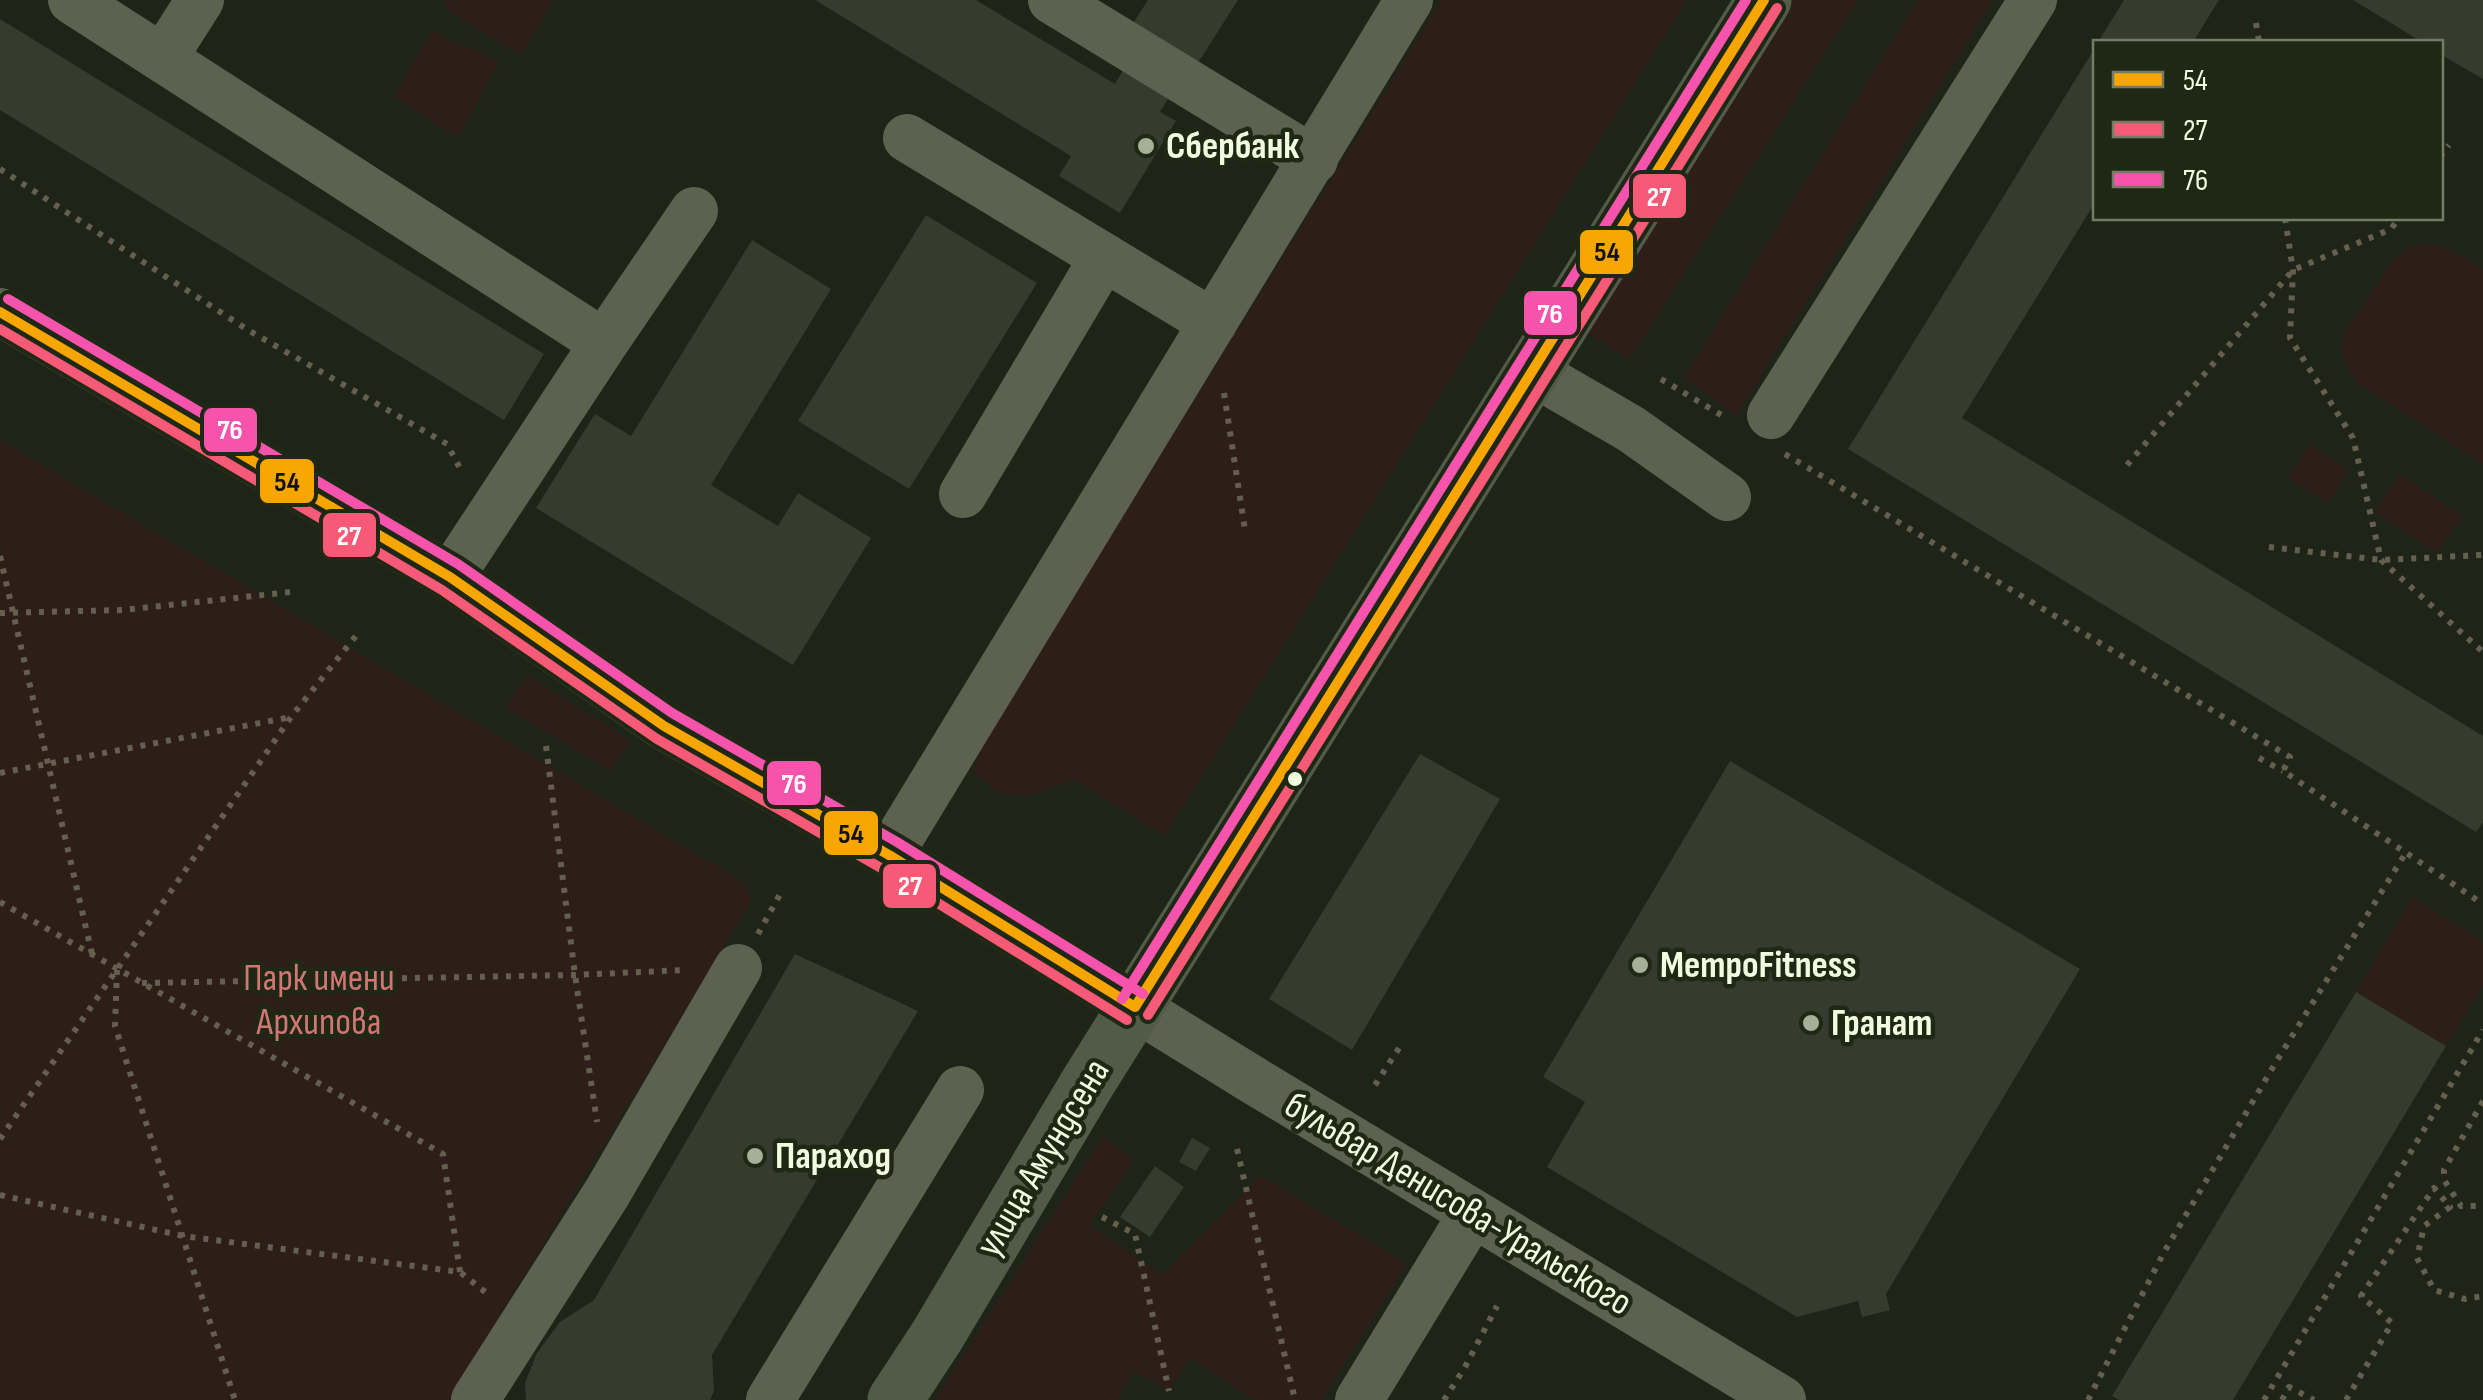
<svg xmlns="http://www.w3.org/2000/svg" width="2483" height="1400" font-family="'Sofia Sans Condensed',sans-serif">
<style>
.green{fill:#2e1e18}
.building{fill:#353b2d}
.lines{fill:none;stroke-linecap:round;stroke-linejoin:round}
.path{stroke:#655f50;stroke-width:6;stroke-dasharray:5 8;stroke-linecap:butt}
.minor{stroke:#5c624f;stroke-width:48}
.major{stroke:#515c48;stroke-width:55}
.bus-1-casing{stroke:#1f2814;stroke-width:18}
.bus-2-casing{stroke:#1f2814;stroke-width:18}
.bus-3-casing{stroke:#1f2814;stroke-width:18}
.bus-1{stroke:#f7a600;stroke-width:10}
.bus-2{stroke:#f75a77;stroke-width:10}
.bus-3{stroke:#f653ac;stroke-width:10}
.poi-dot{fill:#a6b099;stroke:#1f2814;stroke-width:4}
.bus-dot{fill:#f0fbdf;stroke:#1f2814;stroke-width:4}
.labels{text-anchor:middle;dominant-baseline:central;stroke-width:9;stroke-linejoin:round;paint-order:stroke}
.poi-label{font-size:38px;font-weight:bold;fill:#f0fbdf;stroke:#1f2814;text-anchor:start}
.park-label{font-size:38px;fill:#d27574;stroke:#1f2814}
.street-label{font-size:38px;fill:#f0fbdf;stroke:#1f2814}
.line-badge{stroke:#1f2814;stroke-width:4}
.badge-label{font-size:28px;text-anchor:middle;font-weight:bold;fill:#fff}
.pale-badge-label{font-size:28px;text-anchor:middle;font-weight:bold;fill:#111}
</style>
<rect width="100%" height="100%" fill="#1e2418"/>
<path class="green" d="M 447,0 L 554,0 L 520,55 L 443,7 Z
M 1442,0 L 1687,0 L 1165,835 L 1073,779 L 1034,795 L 1000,794 L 973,771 L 984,740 Z
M 1780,0 L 1858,0 L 1629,360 L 1577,326 Z
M 1918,0 L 1993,0 L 1736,416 L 1684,377 Z
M 432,31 L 499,62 L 458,138 L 393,96 Z
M 2425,244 C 2449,246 2464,258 2483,270 L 2483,464 L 2359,384 C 2345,368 2338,352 2346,331 L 2391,262 L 2412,247 Z
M 0,440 L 745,883 L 751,902 L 448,1400 L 0,1400 Z
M 2309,445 L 2348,470 L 2328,503 L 2288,478 Z
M 2399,474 L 2462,516 L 2437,553 L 2375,512 Z
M 528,676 L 630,741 L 611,771 L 505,707 Z
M 2412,898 L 2483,941 L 2483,986 L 2446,1046 L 2356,992 Z
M 1103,1136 L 1134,1160 L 1090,1226 L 1162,1275 L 1260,1176 L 1407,1264 L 1321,1400 L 1255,1400 L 1191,1358 L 1169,1391 L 1134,1371 L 1116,1400 L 935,1400 Z"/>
<path class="building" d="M 815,0 L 976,0 L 1115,84 L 1145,33 L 1132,25 L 1148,0 L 1238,0 L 1196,66 L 1190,62 L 1160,112 L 1176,121 L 1120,213 L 1059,176 L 1071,156 Z
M 2124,0 L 2219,0 L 2193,42 L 2098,42 Z
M 2353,0 L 2483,0 L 2483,79 L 2440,54 L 2440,42 L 2422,42 Z
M 0,19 L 544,354 L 504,420 L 0,110 Z
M 2096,46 L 2096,201 L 1962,418 L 2483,736 L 2483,822 L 2476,832 L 1848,449 Z
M 926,215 L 1037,283 L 909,489 L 798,421 Z
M 752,240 L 831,289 L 711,485 L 778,526 L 798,493 L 871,538 L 793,665 L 536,508 L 595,414 L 631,436 Z
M 1420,754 L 1500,799 L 1352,1050 L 1269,999 Z
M 1730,761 L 2080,969 L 1886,1294 L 1890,1310 L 1862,1317 L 1858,1301 L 1797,1317 L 1547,1167 L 1585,1102 L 1543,1077 Z
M 795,954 L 918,1011 L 712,1355 L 714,1391 L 710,1400 L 526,1400 L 525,1383 L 537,1353 L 560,1322 L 594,1300 Z
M 2356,992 L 2446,1046 L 2233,1400 L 2119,1400 L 2112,1396 Z
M 1192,1138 L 1210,1148 L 1196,1171 L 1179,1162 Z
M 1155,1166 L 1184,1187 L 1150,1237 L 1120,1217 Z"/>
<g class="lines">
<path class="path" d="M 2256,23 L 2259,42
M 2440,157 L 2449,145
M 0,169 L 248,330 L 447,444 L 463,474
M 2285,218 L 2293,270 L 2290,338 L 2353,438 L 2381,560 L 2483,652
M 1661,379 L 1728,419
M 1224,393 L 1245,530
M 1785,454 L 2290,757 L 2283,771 L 2483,904
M 2127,465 L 2293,270 L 2391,229 L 2399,218
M 2269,547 L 2381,560 L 2483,555
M 0,556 L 92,954
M 0,613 L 123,610 L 291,592
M 546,746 L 575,975 L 597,1122
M 2259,758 L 2283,771
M 0,773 L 291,717
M 0,902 L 443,1154 L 460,1272
M 758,934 L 783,889
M 117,970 L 115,1026 L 235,1400
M 142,983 L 575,975 L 685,970
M 1375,1085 L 1401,1045
M 2483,1101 L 2444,1170 L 2444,1180 L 2461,1206 L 2483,1206
M 0,1139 L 291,717 L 359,632
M 1237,1149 L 1295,1400
M 0,1195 L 183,1236 L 460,1272 L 489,1295
M 1102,1217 L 1135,1234 L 1169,1391
M 1444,1400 L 1465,1367 L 1497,1306
M 2088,1400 L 2163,1254 L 2276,1062 L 2405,854
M 2264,1400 L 2483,1030
M 2282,1400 L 2289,1387 L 2314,1400
M 2346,1400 L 2392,1323 L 2361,1296 L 2434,1188 L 2450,1207 L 2424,1226 L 2417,1258 L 2434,1290 L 2465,1299 L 2483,1296"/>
<path class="minor" d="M 72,0 L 604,343
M 1052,0 L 1314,160
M 163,58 L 200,0
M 907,138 L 1213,323
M 0,312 L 450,577 L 664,726 L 889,855 L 1253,1080 L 1782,1400
M 1531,371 L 1631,429 L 1727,497
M 1771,415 L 2033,0
M 963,494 L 1104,257
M 450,577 L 604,343 L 694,211
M 889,855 L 1409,0
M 475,1400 L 607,1193 L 738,968
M 770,1400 L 960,1090
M 1359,1400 L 1473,1213"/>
<path class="major" d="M 895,1400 L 937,1336 L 1087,1084 L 1764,0"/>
<g class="bus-1-casing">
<path id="bus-1" d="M 0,312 L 450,577 L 664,726 L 889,855 L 1135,1007
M 1135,1007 L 1764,0"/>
</g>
<g class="bus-2-casing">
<path id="bus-2" d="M 0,329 L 442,590 L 657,739 L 881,868 L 1127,1020
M 1148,1015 L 1777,8"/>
</g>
<g class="bus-3-casing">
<path id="bus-3" d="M 8,299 L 458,564 L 672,713 L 897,842 L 1143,994
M 1122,999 L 1746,0"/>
</g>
<use href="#bus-1" class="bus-1"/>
<use href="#bus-2" class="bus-2"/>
<use href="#bus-3" class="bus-3"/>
</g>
<g class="poi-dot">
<circle cx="1146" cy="146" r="10"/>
<circle cx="1640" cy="965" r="10"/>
<circle cx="1811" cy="1023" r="10"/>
<circle cx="755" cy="1156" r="10"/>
</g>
<circle class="bus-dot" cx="1295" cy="779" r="9"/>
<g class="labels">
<g class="poi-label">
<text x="1166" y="146">Сбербанк</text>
<text x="1660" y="965">МетроFitness</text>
<text x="1831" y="1023">Гранат</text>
<text x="775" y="1156">Параход</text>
</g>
<g class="park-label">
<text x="319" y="978">Парк имени<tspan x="319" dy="44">Архипова</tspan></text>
</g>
<g class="street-label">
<text transform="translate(1043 1158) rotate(-59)">улица Амундсена</text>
<text transform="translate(1458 1204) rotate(31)">бульвар Денисова-Уральского</text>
</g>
</g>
<g class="line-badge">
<rect x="1631" y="172" width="57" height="48" rx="10" fill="#f75a77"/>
<rect x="1578" y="228" width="57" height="48" rx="10" fill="#f7a600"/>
<rect x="1522" y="289" width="57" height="48" rx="10" fill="#f653ac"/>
<rect x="202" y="406" width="57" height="48" rx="10" fill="#f653ac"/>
<rect x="258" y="457" width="58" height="48" rx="10" fill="#f7a600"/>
<rect x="321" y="511" width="57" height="48" rx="10" fill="#f75a77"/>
<rect x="765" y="759" width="58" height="48" rx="10" fill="#f653ac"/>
<rect x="822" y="809" width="58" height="48" rx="10" fill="#f7a600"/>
<rect x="881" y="862" width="57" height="48" rx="10" fill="#f75a77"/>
</g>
<g class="badge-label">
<text x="1659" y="206">27</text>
<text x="1550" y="323">76</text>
<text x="230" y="439">76</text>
<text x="349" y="545">27</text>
<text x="794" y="793">76</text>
<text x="910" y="895">27</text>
</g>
<g class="pale-badge-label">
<text x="1607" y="261">54</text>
<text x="287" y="491">54</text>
<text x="851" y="843">54</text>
</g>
<rect x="2093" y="40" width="350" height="180" fill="#1f2814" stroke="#737c65" stroke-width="2.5"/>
<rect x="2113" y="72" width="50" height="15" fill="#f7a600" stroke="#737c65" stroke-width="2.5"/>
<text x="2183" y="90" font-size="30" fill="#f0fbdf">54</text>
<rect x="2113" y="122" width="50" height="15" fill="#f75a77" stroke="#737c65" stroke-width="2.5"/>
<text x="2183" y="140" font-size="30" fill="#f0fbdf">27</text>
<rect x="2113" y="172" width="50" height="15" fill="#f653ac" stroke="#737c65" stroke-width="2.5"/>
<text x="2183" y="190" font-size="30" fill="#f0fbdf">76</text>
</svg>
